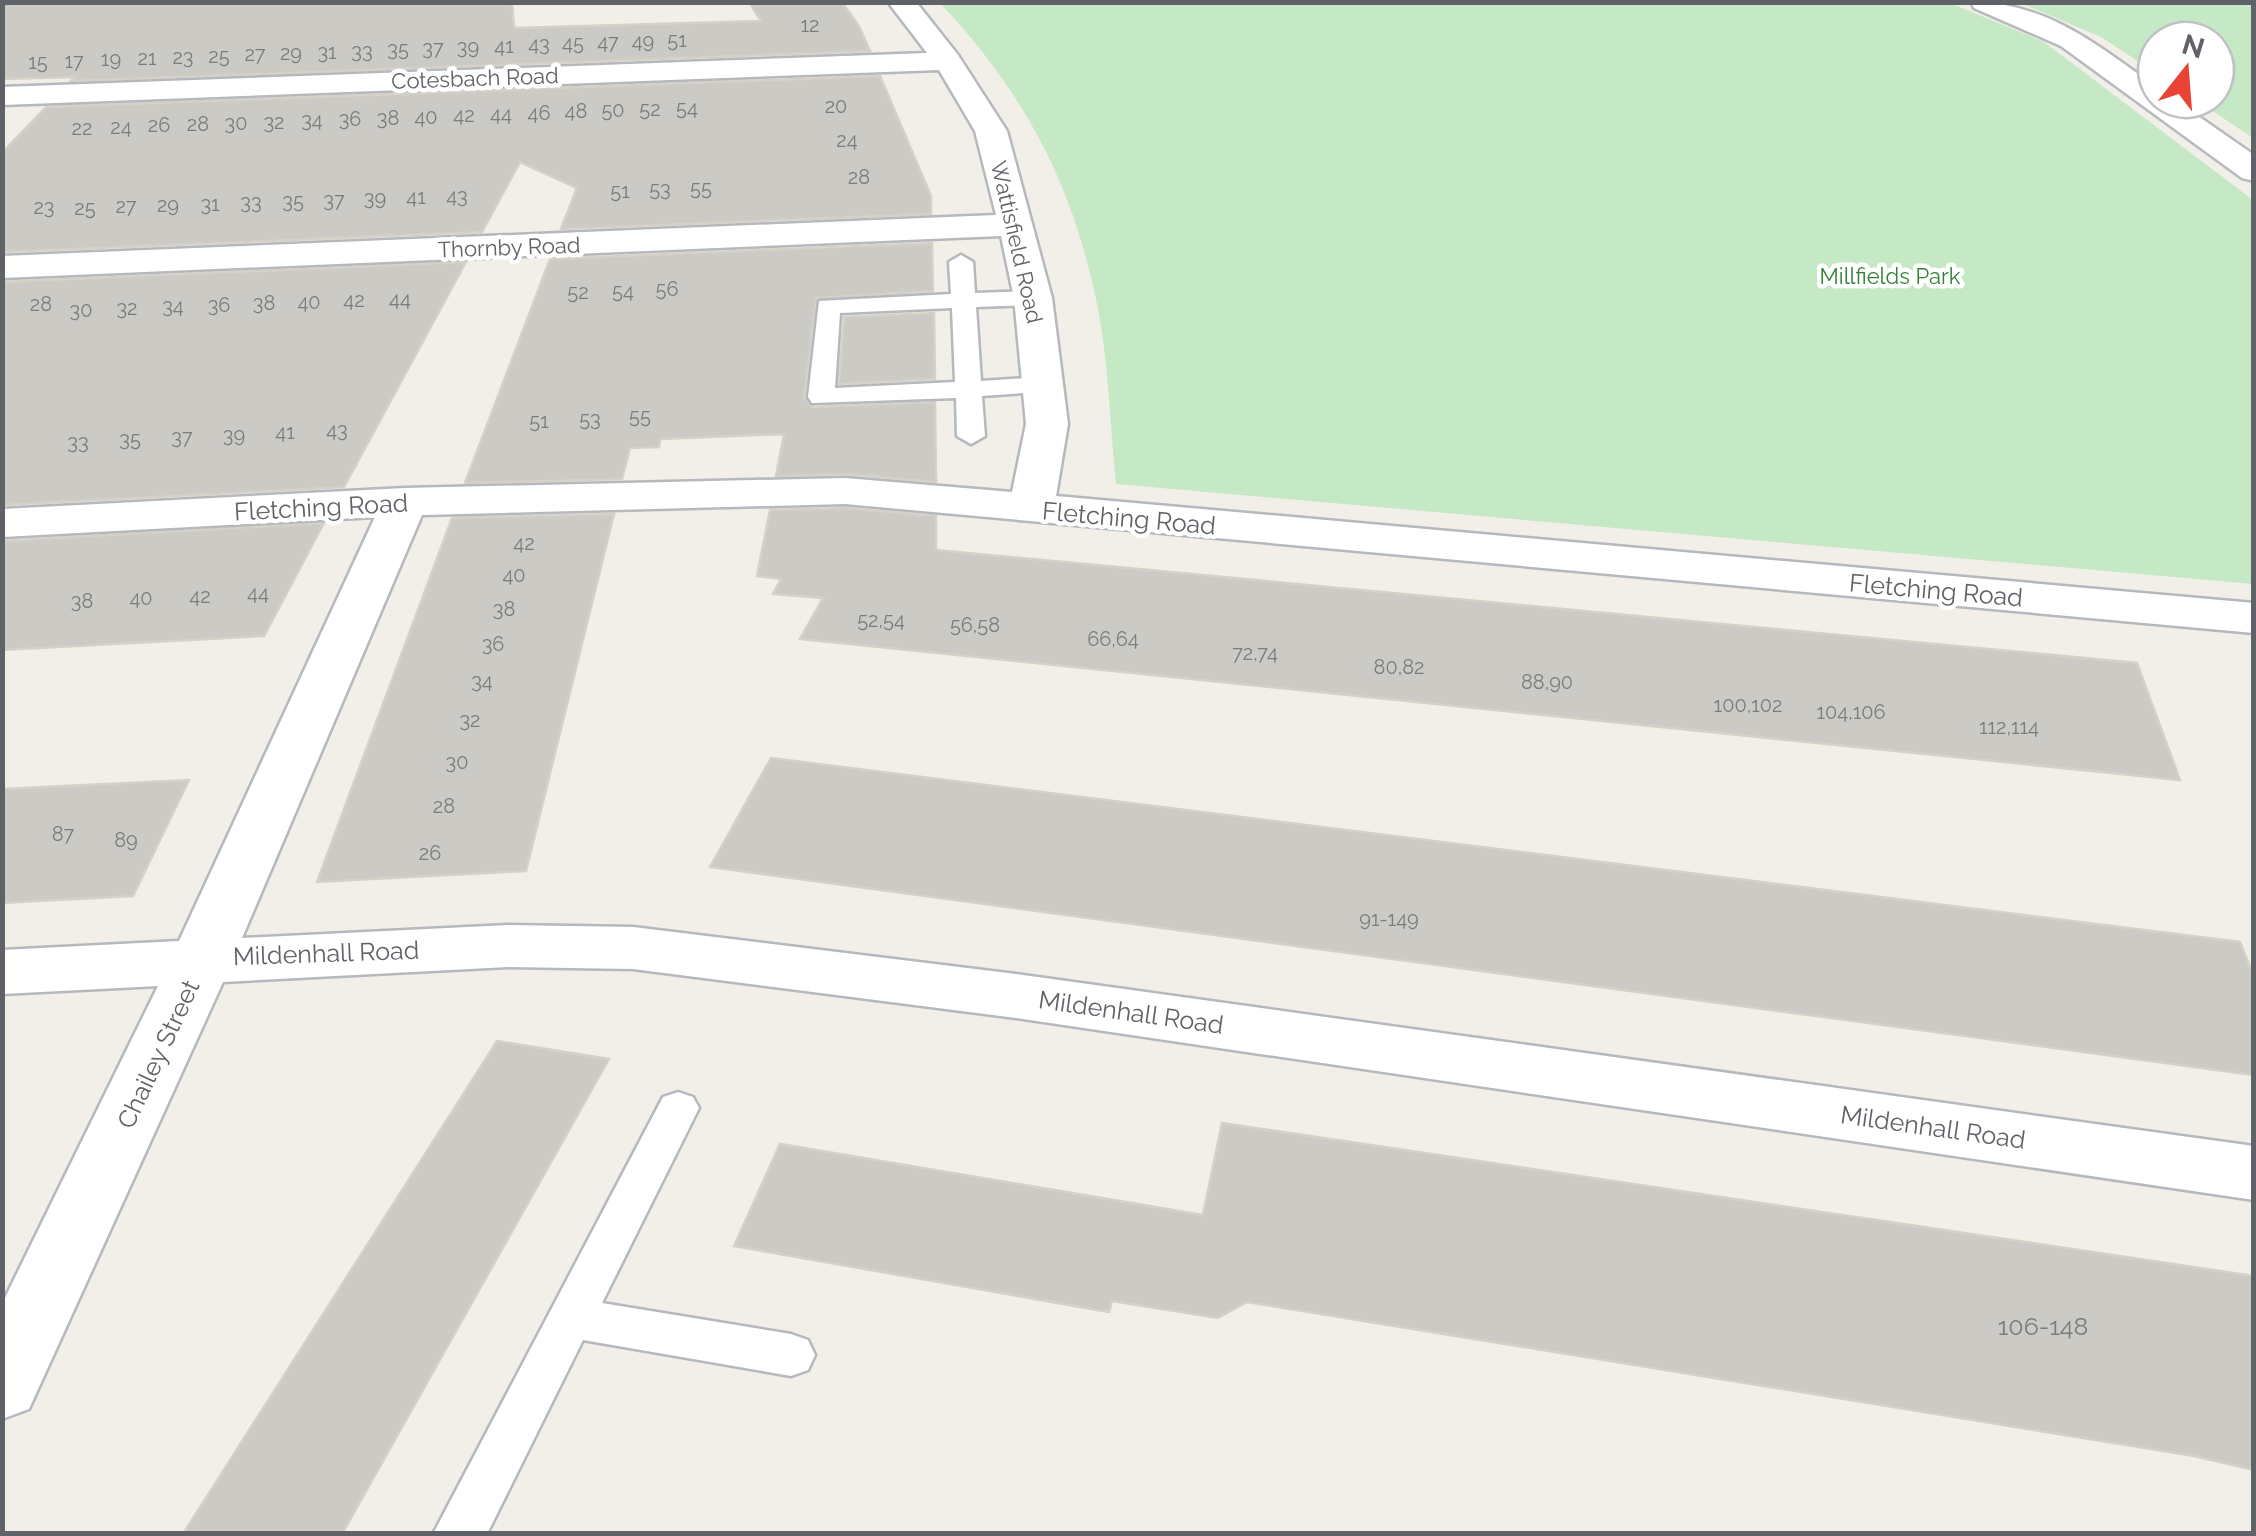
<svg xmlns="http://www.w3.org/2000/svg" width="2256" height="1536" font-family="Raleway,sans-serif">
<style>
.green{fill:#c5e8c5}
.building{fill:#cccac5;stroke:#d6d1c6;stroke-width:2.5}
.lines{fill:none;stroke-linecap:round;stroke-linejoin:round}
.lane-casing{stroke:#b5b8bc;stroke-width:5}
.street-casing{stroke:#b5b8bc;stroke-width:5}
.secondary-casing{stroke:#b6babf;stroke-width:5}
.lane{fill:#fff;fill-rule:evenodd}
.street{fill:#fff;fill-rule:evenodd}
.secondary{fill:#fff;fill-rule:evenodd}
.labels{text-anchor:middle;dominant-baseline:central;stroke-width:9;stroke-linejoin:round;paint-order:stroke}
.number-label{font-size:20px;fill:#7a7d7f}
.far-street-label{font-size:22px;fill:#5f6368;stroke:#fff}
.far-park-label{font-size:22px;fill:#348238;stroke:#fff}
.street-label{font-size:25px;fill:#5f6368;stroke:#fff}
.near-number-label{font-size:25px;fill:#7a7d7f}
</style>
<rect width="100%" height="100%" fill="#f1efe8"/>
<path class="green" d="M 1950,3 L 2044,42 L 2253,200 L 2253,584 L 1116,484 C 1110,426 1109,366 1098,309 C 1074,186 1025,93 940,3 Z
M 2021,3 L 2253,3 L 2253,138 L 2196,100 L 2216,100 L 2216,40 L 2156,40 L 2156,73 L 2101,37 Z"/>
<path class="building" d="M 2,2 L 512,2 L 514,28 L 761,21 L 749,2 L 842,2 L 859,26 L 870,51 L 71,81 L 75,77 L 2,79 Z
M 880,76 L 931,196 L 931,214 L 561,229 L 577,188 L 520,162 L 482,232 L 2,252 L 2,153 L 46,107 Z
M 932,243 L 933,291 L 816,298 L 804,397 L 812,407 L 935,402 L 936,482 L 845,474 L 776,476 L 784,434 L 660,439 L 659,447 L 630,448 L 622,479 L 465,483 L 550,259 Z
M 466,262 L 344,487 L 2,505 L 2,282 Z
M 934,313 L 935,379 L 839,384 L 844,317 Z
M 845,508 L 936,516 L 936,550 L 2137,663 L 2180,780 L 800,639 L 823,598 L 773,594 L 781,579 L 757,576 L 770,510 Z
M 614,514 L 526,871 L 317,882 L 452,518 Z
M 324,523 L 264,636 L 2,650 L 2,541 Z
M 771,758 L 2240,942 L 2254,977 L 2254,1075 L 710,867 Z
M 189,780 L 133,896 L 2,903 L 2,789 Z
M 497,1041 L 609,1059 L 342,1534 L 183,1534 Z
M 1222,1123 L 2254,1276 L 2254,1470 L 2194,1456 L 1247,1302 L 1218,1318 L 1112,1301 L 1109,1312 L 734,1246 L 780,1144 L 1203,1215 Z"/>
<g class="lines">
<g class="lane-casing">
<path id="lane" d="M 961,255 L 973,262 L 975,293 L 1033,291 L 1045,298 L 1033,305 L 976,307 L 981,381 L 1043,377 L 1056,385 L 1052,391 L 982,396 L 985,436 L 971,444 L 957,436 L 956,398 L 812,403 L 808,397 L 819,301 L 951,294 L 949,262 ZM 952,308 L 955,382 L 835,388 L 840,313 Z
M 678,1092 L 693,1097 L 699,1108 L 602,1303 L 791,1334 L 808,1340 L 815,1355 L 808,1370 L 791,1376 L 583,1340 L 487,1534 L 433,1534 L 663,1097 Z"/>
</g>
<g class="street-casing">
<path id="street" d="M 888,2 L 916,2 L 958,55 L 1007,131 L 1052,298 L 1068,424 L 1056,496 L 2254,603 L 2254,633 L 845,504 L 422,515 L 242,938 L 508,925 L 633,927 L 1016,974 L 2254,1146 L 2254,1200 L 1016,1018 L 633,969 L 508,967 L 223,982 L 29,1409 L 2,1419 L 2,1304 L 158,986 L 2,994 L 2,950 L 179,941 L 375,517 L 2,537 L 2,509 L 405,488 L 845,478 L 1012,492 L 1026,424 L 1014,298 L 1001,236 L 2,278 L 2,256 L 996,215 L 975,131 L 939,70 L 2,105 L 2,87 L 927,53 Z"/>
</g>
<g class="secondary-casing">
<path id="secondary" d="M 1971,2 C 2046,2 2097,45 2156,87 L 2156,100 L 2175,100 L 2254,155 L 2254,181 L 2242,178 L 2061,46 L 1974,8 Z"/>
</g>
<use href="#lane" class="lane"/>
<use href="#street" class="street"/>
<use href="#secondary" class="secondary"/>
</g>
<g class="labels">
<g class="number-label">
<text x="810" y="25">12</text>
<text x="677" y="40">51</text>
<text x="643" y="41">49</text>
<text x="608" y="42">47</text>
<text x="573" y="43">45</text>
<text x="539" y="44">43</text>
<text x="504" y="46">41</text>
<text x="468" y="47">39</text>
<text x="433" y="48">37</text>
<text x="398" y="49">35</text>
<text x="362" y="51">33</text>
<text x="327" y="52">31</text>
<text x="291" y="53">29</text>
<text x="255" y="54">27</text>
<text x="219" y="56">25</text>
<text x="183" y="57">23</text>
<text x="147" y="58">21</text>
<text x="111" y="59">19</text>
<text x="74" y="61">17</text>
<text x="38" y="62">15</text>
<text x="836" y="106">20</text>
<text x="687" y="108">54</text>
<text x="650" y="109">52</text>
<text x="613" y="110">50</text>
<text x="576" y="111">48</text>
<text x="539" y="113">46</text>
<text x="501" y="114">44</text>
<text x="464" y="115">42</text>
<text x="426" y="117">40</text>
<text x="388" y="118">38</text>
<text x="350" y="119">36</text>
<text x="312" y="120">34</text>
<text x="274" y="122">32</text>
<text x="236" y="123">30</text>
<text x="198" y="124">28</text>
<text x="159" y="125">26</text>
<text x="121" y="127">24</text>
<text x="82" y="128">22</text>
<text x="847" y="140">24</text>
<text x="859" y="177">28</text>
<text x="701" y="188">55</text>
<text x="660" y="189">53</text>
<text x="620" y="191">51</text>
<text x="457" y="196">43</text>
<text x="416" y="197">41</text>
<text x="375" y="198">39</text>
<text x="334" y="200">37</text>
<text x="293" y="201">35</text>
<text x="251" y="202">33</text>
<text x="210" y="204">31</text>
<text x="168" y="205">29</text>
<text x="126" y="206">27</text>
<text x="44" y="207">23</text>
<text x="85" y="208">25</text>
<text x="667" y="289">56</text>
<text x="623" y="291">54</text>
<text x="578" y="292">52</text>
<text x="400" y="299">44</text>
<text x="354" y="300">42</text>
<text x="309" y="302">40</text>
<text x="264" y="303">38</text>
<text x="41" y="304">28</text>
<text x="219" y="305">36</text>
<text x="173" y="306">34</text>
<text x="127" y="308">32</text>
<text x="81" y="310">30</text>
<text x="640" y="416">55</text>
<text x="590" y="419">53</text>
<text x="539" y="421">51</text>
<text x="337" y="430">43</text>
<text x="285" y="432">41</text>
<text x="234" y="435">39</text>
<text x="182" y="437">37</text>
<text x="130" y="439">35</text>
<text x="78" y="442">33</text>
<text x="524" y="543">42</text>
<text x="514" y="575">40</text>
<text x="258" y="593">44</text>
<text x="200" y="596">42</text>
<text x="141" y="598">40</text>
<text x="82" y="601">38</text>
<text x="504" y="609">38</text>
<text x="881" y="620">52,54</text>
<text x="975" y="625">56,58</text>
<text x="1113" y="639">66,64</text>
<text x="493" y="644">36</text>
<text x="1255" y="653">72,74</text>
<text x="1399" y="667">80,82</text>
<text x="482" y="681">34</text>
<text x="1547" y="682">88,90</text>
<text x="1748" y="705">100,102</text>
<text x="1851" y="712">104,106</text>
<text x="470" y="720">32</text>
<text x="2009" y="727">112,114</text>
<text x="457" y="762">30</text>
<text x="444" y="806">28</text>
<text x="63" y="834">87</text>
<text x="126" y="840">89</text>
<text x="430" y="853">26</text>
<text x="1389" y="919">91-149</text>
</g>
<g class="far-street-label">
<text transform="translate(475 78) rotate(-2)">Cotesbach Road</text>
<text transform="translate(1017 242) rotate(77)">Wattisfield Road</text>
<text transform="translate(509 247) rotate(-2)">Thornby Road</text>
</g>
<g class="far-park-label">
<text x="1890" y="276">Millfields Park</text>
</g>
<g class="street-label">
<text transform="translate(321 507) rotate(-3)">Fletching Road</text>
<text transform="translate(1129 518) rotate(5)">Fletching Road</text>
<text transform="translate(1936 590) rotate(5)">Fletching Road</text>
<text transform="translate(326 953) rotate(-2)">Mildenhall Road</text>
<text transform="translate(1131 1012) rotate(8)">Mildenhall Road</text>
<text transform="translate(158 1054) rotate(-65)">Chailey Street</text>
<text transform="translate(1933 1127) rotate(8)">Mildenhall Road</text>
</g>
<g class="near-number-label">
<text x="2043" y="1326">106-148</text>
</g>
</g>
<rect width="2256" height="1536" fill="none" stroke="#5f6368" stroke-width="10"/>
<g transform="translate(2186 70) rotate(17)"><circle r="48" fill="#ffffff" stroke="#bfc1c3" stroke-width="2.5"/>
<path d="M0-8L18 38L0 25L-18 38Z" fill="#ea4335"/>
<text y="-15" font-size="28" font-weight="bold" text-anchor="middle" fill="#5f6368">N</text>
</g>
</svg>
